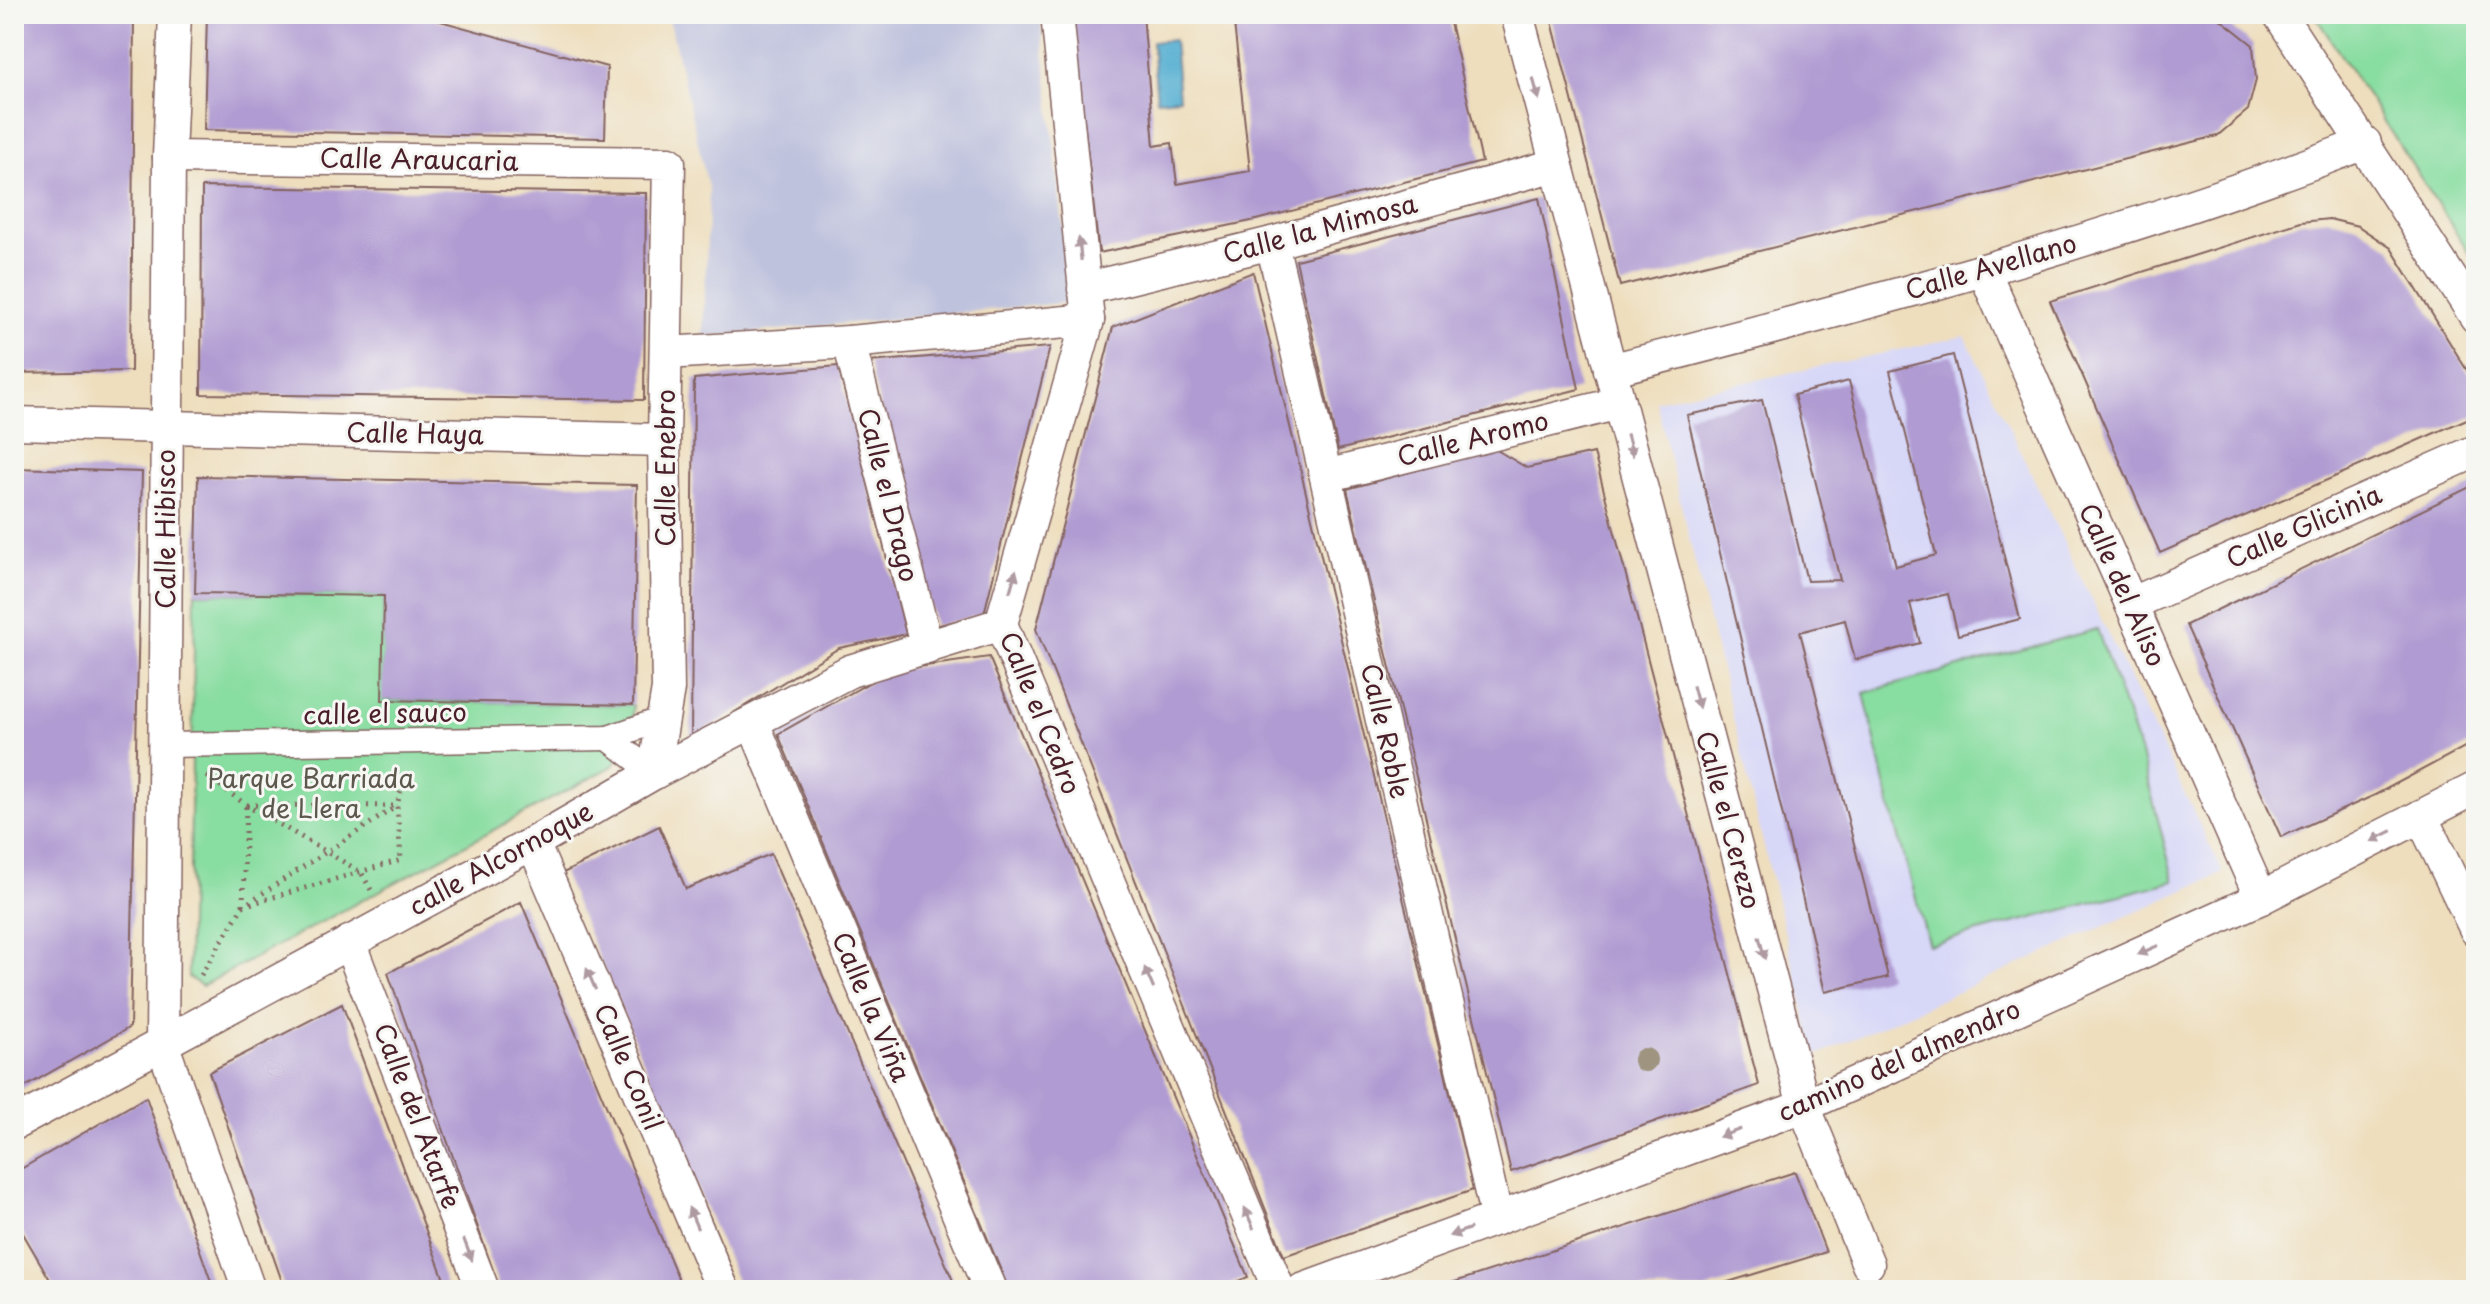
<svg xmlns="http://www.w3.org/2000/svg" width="2490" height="1304" font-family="'Playpen Sans',sans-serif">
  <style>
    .built { fill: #d7d7f8 }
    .industrial { fill: #bfc2dd }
    .green { fill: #88dda0; stroke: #697e66; stroke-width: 2 }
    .water { fill: #53aed1; stroke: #4e667e; stroke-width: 2 }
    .building { fill: #b09bd2 }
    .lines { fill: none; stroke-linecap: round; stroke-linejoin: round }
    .pedestrian-casing { stroke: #83625e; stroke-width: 27 }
    .minor-casing { stroke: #83625e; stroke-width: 35 }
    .path { stroke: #83625e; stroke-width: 5; stroke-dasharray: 2 6; stroke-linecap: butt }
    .pedestrian { stroke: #fff; stroke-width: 24 }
    .minor { stroke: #fff; stroke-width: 32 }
    .tree { fill: #9e9480 }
    .oneway { fill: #ae9aa0 }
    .labels { text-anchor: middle; stroke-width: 6; stroke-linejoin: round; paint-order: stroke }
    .street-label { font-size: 26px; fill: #4a1f2b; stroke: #f6f6f2 }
    .park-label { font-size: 26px; fill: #5d584e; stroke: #f6f6f2 }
  </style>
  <rect width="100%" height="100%" fill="#f6f6f2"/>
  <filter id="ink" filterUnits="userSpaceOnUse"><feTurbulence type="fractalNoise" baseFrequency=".0125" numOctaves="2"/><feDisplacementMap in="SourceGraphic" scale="16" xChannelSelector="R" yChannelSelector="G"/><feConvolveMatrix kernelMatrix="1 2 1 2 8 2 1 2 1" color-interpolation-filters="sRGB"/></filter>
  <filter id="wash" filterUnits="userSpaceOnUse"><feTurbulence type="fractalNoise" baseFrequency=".006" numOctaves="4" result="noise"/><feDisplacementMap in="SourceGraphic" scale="32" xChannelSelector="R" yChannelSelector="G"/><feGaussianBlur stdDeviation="1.8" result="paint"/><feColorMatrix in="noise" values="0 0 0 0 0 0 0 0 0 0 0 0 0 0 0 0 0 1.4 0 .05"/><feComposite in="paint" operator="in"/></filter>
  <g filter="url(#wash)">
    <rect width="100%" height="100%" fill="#eedebd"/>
    <!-- built -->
    <path class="built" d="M 1965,336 L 2223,873 L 1815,1056 L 1656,401 Z"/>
    <!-- industrial -->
    <path class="industrial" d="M 668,14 L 1040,14 L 1071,302 L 703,337 L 709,191 Z"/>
    <!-- green -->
    <g class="green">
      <path d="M 2314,14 L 2476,14 L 2476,263 Z"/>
      <path d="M 195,593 L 384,596 L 383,700 L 633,705 L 632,735 L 613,766 L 202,986 L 188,977 Z"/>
      <path d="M 2097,629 L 2141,754 L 2174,881 L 1929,945 L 1890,805 L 1864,693 Z"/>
    </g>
    <!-- water -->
    <path class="water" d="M 1174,40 L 1179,98 L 1157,100 L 1152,42 Z"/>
    <g id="blocks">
      <!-- building -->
      <g class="building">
        <path d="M 14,14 L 134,14 L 131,371 L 14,373 Z"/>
        <path d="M 207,14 L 415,14 L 607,67 L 605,138 L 204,130 Z"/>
        <path d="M 1072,14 L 1143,14 L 1154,146 L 1172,143 L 1177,184 L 1250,171 L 1233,14 L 1448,14 L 1482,162 L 1256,220 L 1099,253 Z"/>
        <path d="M 1550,14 L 2214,14 L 2253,45 L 2256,80 L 2248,110 L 2217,136 L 1620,286 Z"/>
        <path d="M 202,187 L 646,193 L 644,400 L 201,394 Z"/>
        <path d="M 1539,198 L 1579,389 L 1338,450 L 1296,260 Z"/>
        <path d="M 2329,219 L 2358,226 L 2391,248 L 2476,385 L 2476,415 L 2160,553 L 2050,301 L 2301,222 Z"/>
        <path d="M 1253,272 L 1473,1190 L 1284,1256 L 1036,629 L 1113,327 Z"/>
        <path d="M 1050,347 L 984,614 L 935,626 L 869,362 Z"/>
        <path d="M 1953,355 L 2020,619 L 1958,635 L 1948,594 L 1910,603 L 1920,643 L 1855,660 L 1845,620 L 1800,632 L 1888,977 L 1825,992 L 1687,415 L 1762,400 L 1807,581 L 1840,580 L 1794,395 L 1849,381 L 1896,566 L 1936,555 L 1890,371 Z"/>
        <path d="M 838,366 L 906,634 L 839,648 L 691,739 L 694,379 Z"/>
        <path d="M 1495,449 L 1527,468 L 1594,453 L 1759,1085 L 1511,1172 L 1347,489 Z"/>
        <path d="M 14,468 L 142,472 L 130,1027 L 14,1093 Z"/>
        <path d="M 198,476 L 637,485 L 633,705 L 382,700 L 384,596 L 195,593 Z"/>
        <path d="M 2476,484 L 2476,741 L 2375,795 L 2281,837 L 2186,625 Z"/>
        <path d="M 989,657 L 1248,1277 L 1217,1290 L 1009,1290 L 778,734 L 890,671 Z"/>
        <path d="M 659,826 L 686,889 L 771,854 L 957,1290 L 741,1290 L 563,873 Z"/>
        <path d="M 521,902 L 683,1290 L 500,1290 L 388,973 Z"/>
        <path d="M 342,1004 L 448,1290 L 285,1290 L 209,1072 Z"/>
        <path d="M 146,1097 L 214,1290 L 56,1290 L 14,1218 L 14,1173 Z"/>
        <path d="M 1795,1172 L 1826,1252 L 1702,1290 L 1430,1290 Z"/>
      </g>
    </g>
  </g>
  <g filter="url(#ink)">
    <use href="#blocks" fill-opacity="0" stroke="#83625e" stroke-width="2"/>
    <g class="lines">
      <!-- pedestrian casing -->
      <g class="pedestrian-casing">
        <g id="pedestrian">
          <path d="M 608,738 L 654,773"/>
          <path d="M 164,745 L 608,738 L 663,719"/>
        </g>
      </g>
      <!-- minor casing -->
      <g class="minor-casing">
        <g id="minor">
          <path d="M 175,14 L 169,157 L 162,1043 L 249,1290"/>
          <path d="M 1057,14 L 1088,320 L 1001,624 L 1279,1290"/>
          <path d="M 1517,14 L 1804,1106 L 1868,1264"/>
          <path d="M 2279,14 L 2476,317"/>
          <path d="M 169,157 L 669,163 L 664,440 L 668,689 L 654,773"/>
          <path d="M 1272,243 L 1497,1219"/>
          <path d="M 1984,271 L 2261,898"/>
          <path d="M 1084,289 L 1272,243 L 1556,165"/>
          <path d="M 849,342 L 927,648"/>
          <path d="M 666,353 L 849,342 L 1088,320"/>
          <path d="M 1610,370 C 1865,305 2120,238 2365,143"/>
          <path d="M 14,423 L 664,440"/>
          <path d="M 1326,476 L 1619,403"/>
          <path d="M 2131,604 L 2476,451"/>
          <path d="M 753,723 L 990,1290"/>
          <path d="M 2421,816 L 2476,930"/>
          <path d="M 533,843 L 723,1290"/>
          <path d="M 349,942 L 483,1290"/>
          <path d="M 14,1124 L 533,843 L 654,773 L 850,671 L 1001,624"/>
          <path d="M 1302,1290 L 1804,1106 L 2261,898 L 2476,788"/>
        </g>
      </g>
      <!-- path -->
      <g class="path">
        <path d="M 207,776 L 246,805 L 361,872 L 371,890"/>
        <path d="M 247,805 L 397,806"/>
        <path d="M 243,905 L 246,805"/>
        <path d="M 243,906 L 401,860 L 397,806 L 405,771"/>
        <path d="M 201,975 L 243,906 L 397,806"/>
      </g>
      <!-- pedestrian -->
      <use href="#pedestrian" class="pedestrian"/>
      <!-- minor -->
      <use href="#minor" class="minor"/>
    </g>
    <!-- trees -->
    <circle class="tree" cx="1645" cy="1060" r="12"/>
    <!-- one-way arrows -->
    <defs><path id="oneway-solid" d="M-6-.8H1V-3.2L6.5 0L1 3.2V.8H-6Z" transform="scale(2)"/></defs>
    <g class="oneway">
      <use href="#oneway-solid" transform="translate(1536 89) rotate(75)"/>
      <use href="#oneway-solid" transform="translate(1080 249) rotate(-96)"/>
      <use href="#oneway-solid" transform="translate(1630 445) rotate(75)"/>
      <use href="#oneway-solid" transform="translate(1013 581) rotate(-74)"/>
      <use href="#oneway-solid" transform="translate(1696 697) rotate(75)"/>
      <use href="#oneway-solid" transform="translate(2382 836) rotate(153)"/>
      <use href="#oneway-solid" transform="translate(1762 948) rotate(75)"/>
      <use href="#oneway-solid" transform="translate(2148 950) rotate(156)"/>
      <use href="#oneway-solid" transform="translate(1149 978) rotate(-113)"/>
      <use href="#oneway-solid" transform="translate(591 979) rotate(-113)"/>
      <use href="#oneway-solid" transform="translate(1730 1133) rotate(160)"/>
      <use href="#oneway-solid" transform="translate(693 1218) rotate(-113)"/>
      <use href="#oneway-solid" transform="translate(1249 1218) rotate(-113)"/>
      <use href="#oneway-solid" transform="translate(1460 1232) rotate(160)"/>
      <use href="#oneway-solid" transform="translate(468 1250) rotate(69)"/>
    </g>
  </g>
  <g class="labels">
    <!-- street labels -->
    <g class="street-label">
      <text transform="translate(419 160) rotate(1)" y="9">Calle Araucaria</text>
      <text transform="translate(1320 229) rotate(-15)" y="9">Calle la Mimosa</text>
      <text transform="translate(1991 267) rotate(-16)" y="9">Calle Avellano</text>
      <text transform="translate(415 434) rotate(1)" y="9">Calle Haya</text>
      <text transform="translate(1473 439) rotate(-14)" y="9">Calle Aromo</text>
      <text transform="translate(666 468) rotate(-90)" y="9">Calle Enebro</text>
      <text transform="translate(888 495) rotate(76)" y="9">Calle el Drago</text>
      <text transform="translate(2304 527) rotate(-24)" y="9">Calle Glicinia</text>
      <text transform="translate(166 529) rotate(-90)" y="9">Calle Hibisco</text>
      <text transform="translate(2122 585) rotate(66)" y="9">Calle del Aliso</text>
      <text transform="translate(1040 713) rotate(68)" y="9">Calle el Cedro</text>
      <text transform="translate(385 714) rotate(-1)" y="9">calle el sauco</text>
      <text transform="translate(1385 731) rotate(77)" y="9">Calle Roble</text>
      <text transform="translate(1728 820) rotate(75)" y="9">Calle el Cerezo</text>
      <text transform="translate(501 859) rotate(-29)" y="9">calle Alcornoque</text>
      <text transform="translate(871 1007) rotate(67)" y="9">Calle la Viña</text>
      <text transform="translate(1899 1061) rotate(-24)" y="9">camino del almendro</text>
      <text transform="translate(628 1067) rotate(67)" y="9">Calle Conil</text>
      <text transform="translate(417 1116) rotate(69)" y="9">Calle del Atarfe</text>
    </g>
    <!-- park labels -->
    <g class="park-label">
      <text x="311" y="788">Parque Barriada<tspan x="311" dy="30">de Llera</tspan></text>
    </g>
  </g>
  <!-- margin -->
  <rect width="2490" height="1304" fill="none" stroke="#f6f6f2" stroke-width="48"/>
</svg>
